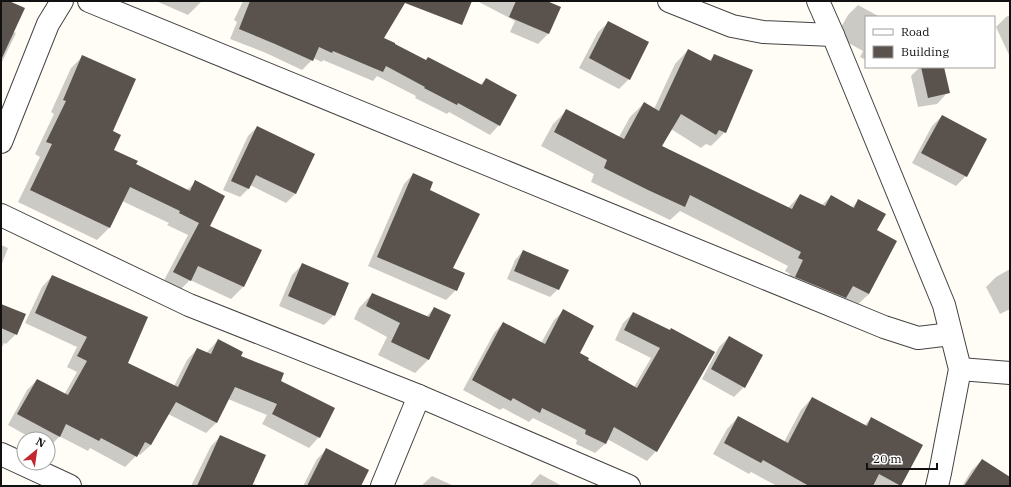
<svg xmlns="http://www.w3.org/2000/svg" width="1011" height="487" font-family="'IBM Plex Serif',serif">
  <style>
    .shadow { fill: #0003 }
    .building { fill: #5a524d }
    .lines { fill: none; stroke-linecap: round; stroke-linejoin: round }
    .minor-casing { stroke: #444; stroke-width: 24 }
    .minor { stroke: #fff; stroke-width: 22 }
  </style>
  <rect width="100%" height="100%" fill="#fffdf5"/>
  <!-- shadow -->
  <g class="shadow">
    <path d="M 1,1 L 7,1 L 13,32 L 16,33 L 1,64 Z"/>
    <path d="M 156,1 L 202,1 L 188,15 Z"/>
    <path d="M 243,1 L 403,1 L 382,38 L 426,61 L 480,85 L 486,79 L 499,125 L 490,135 L 449,112 L 447,114 L 415,98 L 416,96 L 377,76 L 373,81 L 323,60 L 322,62 L 313,58 L 312,60 L 302,70 L 266,53 L 230,39 L 237,22 L 234,20 Z"/>
    <path d="M 477,1 L 544,1 L 560,8 L 548,34 L 538,44 L 510,32 L 515,21 Z"/>
    <path d="M 858,5 L 880,17 L 866,17 L 866,60 L 860,57 L 863,51 L 836,36 L 848,15 Z"/>
    <path d="M 1010,15 L 1010,57 L 996,27 L 1006,17 Z"/>
    <path d="M 609,22 L 629,79 L 619,89 L 579,68 L 598,32 Z"/>
    <path d="M 688,50 L 709,61 L 715,55 L 725,132 L 711,146 L 706,144 L 701,148 L 671,129 L 661,146 L 788,208 L 800,195 L 821,206 L 831,196 L 852,207 L 858,201 L 876,230 L 869,294 L 855,307 L 782,291 L 790,274 L 785,271 L 788,266 L 680,211 L 670,220 L 591,182 L 594,174 L 541,146 L 553,124 L 567,110 L 619,137 L 630,117 L 644,103 L 654,109 L 675,64 Z"/>
    <path d="M 83,56 L 112,131 L 113,150 L 135,165 L 187,190 L 196,182 L 209,226 L 260,251 L 243,287 L 231,299 L 190,280 L 178,292 L 162,284 L 188,235 L 167,225 L 169,223 L 122,201 L 109,228 L 97,240 L 18,202 L 40,157 L 35,154 L 54,114 L 51,112 L 71,68 Z"/>
    <path d="M 920,67 L 943,67 L 947,93 L 937,104 L 918,107 L 911,76 Z"/>
    <path d="M 942,116 L 966,176 L 956,186 L 912,163 L 932,126 Z"/>
    <path d="M 257,127 L 314,155 L 295,194 L 286,203 L 250,185 L 249,188 L 240,197 L 223,190 L 248,136 Z"/>
    <path d="M 413,174 L 429,190 L 452,269 L 456,290 L 446,300 L 368,266 L 404,184 Z"/>
    <path d="M 1,245 L 8,248 L 1,266 Z"/>
    <path d="M 523,251 L 558,289 L 550,297 L 507,279 L 515,260 Z"/>
    <path d="M 302,265 L 334,315 L 324,325 L 279,306 L 292,275 Z"/>
    <path d="M 1010,269 L 1010,309 L 1000,314 L 986,287 L 996,277 Z"/>
    <path d="M 52,276 L 127,363 L 174,386 L 187,360 L 197,349 L 206,354 L 208,351 L 218,340 L 239,357 L 280,381 L 319,437 L 309,448 L 262,424 L 267,415 L 228,399 L 217,422 L 206,433 L 168,414 L 151,445 L 140,455 L 137,454 L 136,456 L 125,467 L 90,448 L 88,451 L 59,436 L 59,437 L 49,447 L 48,439 L 33,439 L 8,425 L 27,390 L 37,380 L 64,395 L 77,372 L 67,367 L 77,347 L 25,323 L 42,287 Z"/>
    <path d="M 372,294 L 426,317 L 434,308 L 428,360 L 415,373 L 378,355 L 387,337 L 354,319 L 359,308 Z"/>
    <path d="M 1,305 L 16,334 L 6,344 L 4,343 L 1,349 Z"/>
    <path d="M 563,311 L 579,353 L 586,361 L 634,387 L 651,358 L 615,340 L 623,323 L 633,313 L 670,331 L 656,451 L 647,461 L 607,439 L 605,444 L 595,453 L 576,444 L 577,440 L 533,418 L 529,422 L 503,408 L 500,410 L 463,390 L 494,333 L 503,323 L 541,343 L 554,320 Z"/>
    <path d="M 729,337 L 744,387 L 734,397 L 702,379 L 719,347 Z"/>
    <path d="M 812,398 L 864,426 L 871,418 L 901,485 L 900,486 L 777,486 L 751,472 L 749,474 L 713,454 L 727,429 L 738,417 L 784,442 L 801,410 Z"/>
    <path d="M 221,436 L 252,483 L 259,486 L 191,486 L 211,446 Z"/>
    <path d="M 327,449 L 360,486 L 303,486 L 317,459 Z"/>
    <path d="M 982,460 L 1010,479 L 1010,486 L 962,486 L 972,470 Z"/>
    <path d="M 540,474 L 562,486 L 529,486 Z"/>
    <path d="M 432,476 L 454,486 L 421,486 Z"/>
  </g>
  <!-- building -->
  <g class="building">
    <path d="M 1,1 L 9,1 L 25,8 L 1,60 Z"/>
    <path d="M 250,1 L 472,1 L 462,25 L 405,3 L 384,38 L 395,43 L 395,44 L 426,60 L 428,57 L 482,85 L 486,78 L 517,95 L 500,126 L 458,103 L 457,105 L 424,88 L 425,87 L 386,66 L 383,72 L 333,51 L 332,53 L 319,47 L 313,61 L 275,44 L 239,29 Z"/>
    <path d="M 516,1 L 547,1 L 561,7 L 549,34 L 509,17 Z"/>
    <path d="M 608,21 L 649,42 L 630,80 L 589,58 Z"/>
    <path d="M 688,49 L 711,61 L 714,54 L 753,70 L 726,133 L 719,130 L 716,135 L 681,114 L 662,146 L 792,209 L 800,194 L 825,206 L 831,195 L 854,208 L 858,199 L 886,214 L 877,230 L 897,241 L 869,294 L 853,286 L 846,298 L 795,277 L 803,260 L 798,258 L 801,252 L 690,195 L 685,207 L 648,190 L 604,168 L 607,160 L 554,132 L 566,109 L 624,139 L 644,102 L 659,111 Z"/>
    <path d="M 82,55 L 136,79 L 113,131 L 121,135 L 114,150 L 138,161 L 136,164 L 190,191 L 195,180 L 225,196 L 210,226 L 262,250 L 244,287 L 198,266 L 191,281 L 173,272 L 199,223 L 179,213 L 180,211 L 130,187 L 110,228 L 30,190 L 52,144 L 46,142 L 66,101 L 63,100 Z"/>
    <path d="M 921,67 L 944,67 L 950,93 L 928,98 Z"/>
    <path d="M 942,115 L 987,139 L 967,177 L 921,153 Z"/>
    <path d="M 257,126 L 315,154 L 296,194 L 256,175 L 249,189 L 231,181 Z"/>
    <path d="M 413,173 L 433,182 L 430,190 L 480,214 L 453,268 L 465,273 L 457,291 L 377,257 Z"/>
    <path d="M 523,250 L 569,270 L 559,290 L 514,271 Z"/>
    <path d="M 302,263 L 349,283 L 335,316 L 288,296 Z"/>
    <path d="M 52,275 L 148,317 L 128,363 L 178,387 L 197,348 L 211,354 L 218,339 L 243,352 L 241,356 L 284,373 L 281,381 L 335,408 L 320,438 L 272,414 L 277,404 L 235,387 L 217,423 L 176,402 L 151,445 L 145,442 L 137,457 L 101,438 L 99,441 L 66,424 L 60,437 L 17,414 L 37,379 L 68,395 L 87,361 L 77,356 L 87,337 L 35,313 Z"/>
    <path d="M 372,293 L 429,317 L 434,307 L 451,315 L 429,360 L 391,342 L 400,323 L 366,306 Z"/>
    <path d="M 1,304 L 26,314 L 17,335 L 1,328 Z"/>
    <path d="M 563,309 L 594,326 L 580,353 L 589,358 L 588,360 L 637,388 L 660,348 L 624,330 L 633,312 L 670,330 L 671,328 L 715,352 L 657,452 L 614,427 L 606,444 L 585,434 L 586,430 L 542,408 L 540,413 L 513,398 L 511,401 L 472,380 L 503,322 L 545,344 Z"/>
    <path d="M 729,336 L 763,355 L 745,388 L 711,369 Z"/>
    <path d="M 812,397 L 867,426 L 871,417 L 923,445 L 901,486 L 879,474 L 873,486 L 809,486 L 763,460 L 761,463 L 724,443 L 738,416 L 788,443 Z"/>
    <path d="M 220,435 L 266,455 L 252,486 L 197,486 Z"/>
    <path d="M 326,448 L 369,470 L 361,486 L 307,486 Z"/>
    <path d="M 982,459 L 1010,477 L 1010,486 L 964,486 Z"/>
  </g>
  <g class="lines">
    <!-- minor casing -->
    <g class="minor-casing">
      <g id="minor">
        <path d="M 89,1 L 884,327 L 918,338 L 951,334"/>
        <path d="M 669,1 L 732,26 L 763,32 L 833,35"/>
        <path d="M 818,1 L 833,35 L 944,305 L 960,369 L 940,473 L 937,486"/>
        <path d="M 1,142 L 48,24 L 62,1"/>
        <path d="M 1,215 L 189,305 L 419,396 L 629,486"/>
        <path d="M 960,369 L 1010,373"/>
        <path d="M 1,454 L 70,486"/>
        <path d="M 382,486 L 419,396"/>
      </g>
    </g>
    <!-- minor -->
    <use href="#minor" class="minor"/>
  </g>
  <!-- border -->
  <rect width="1011" height="487" fill="none" stroke="#111111" stroke-width="4"/>
  <!-- legend -->
  <rect x="865" y="16" width="130" height="52" fill="#ffffff" stroke="#a0a0a0"/>
  <rect x="873" y="29" width="20" height="6" fill="#ffffff" stroke="#a0a0a0"/>
  <text x="901" y="36" font-size="12" fill="#111111">Road</text>
  <rect x="873" y="46" width="20" height="12" fill="#5a524d" stroke="#a0a0a0"/>
  <text x="901" y="56" font-size="12" fill="#111111">Building</text>
  <!-- north arrow -->
  <g transform="translate(36 451) rotate(29)"><circle r="19" fill="#ffffff" stroke="#a0a0a0"/>
  <path d="M0-3L7 15L0 10L-7 15Z" fill="#c4262e"/>
  <text y="-6" font-size="11" font-weight="bold" text-anchor="middle" fill="#111111">N</text>
  </g>
  <!-- scale -->
  <path d="M867 463v6h70v-6" fill="none" stroke="#111111" stroke-width="2"/>
  <text x="873" y="463" font-size="12" fill="#111111" stroke="#ffffff" stroke-width="3" paint-order="stroke">20 m</text>
</svg>
